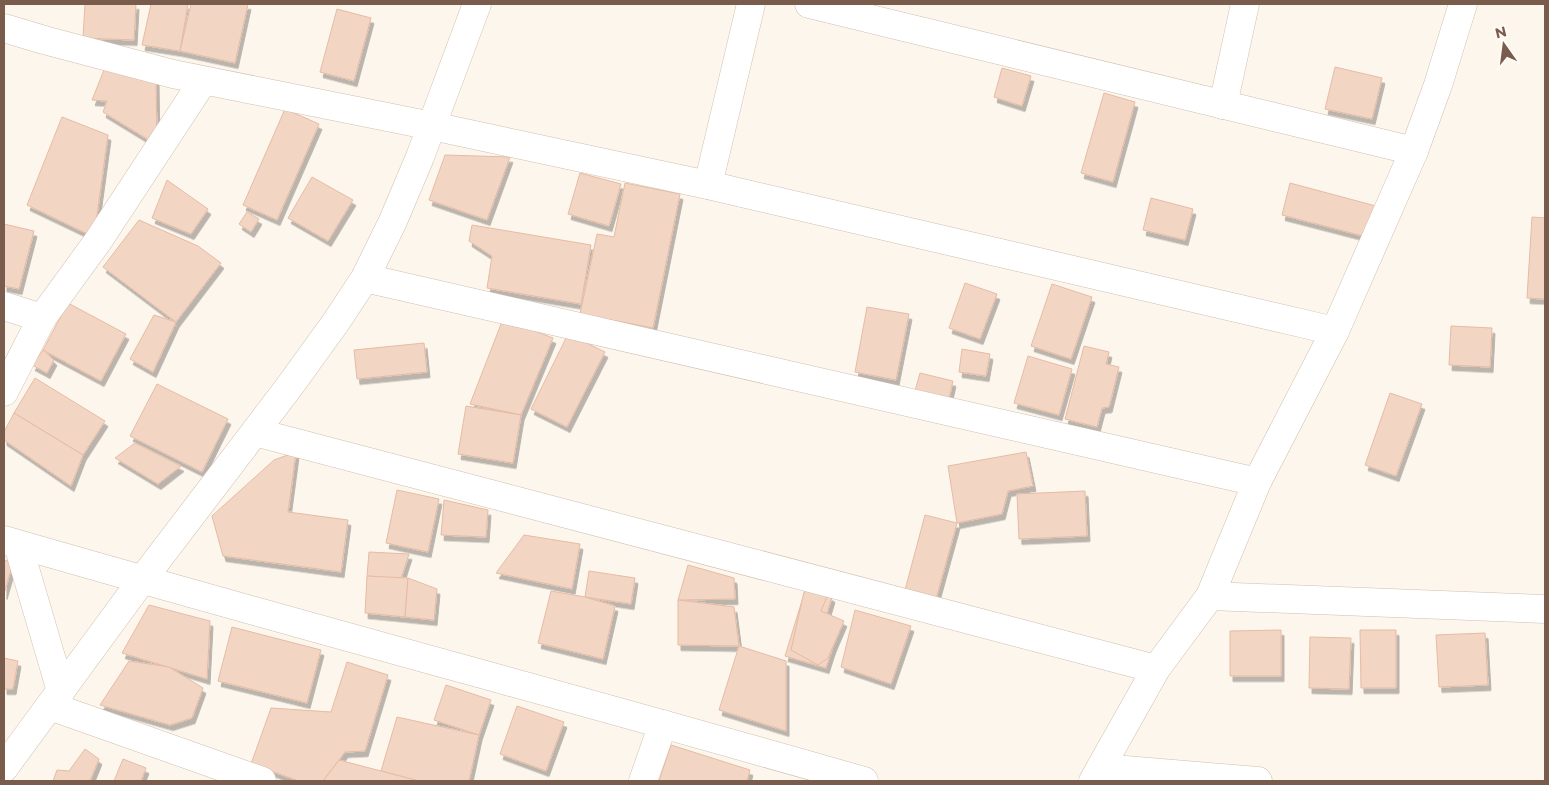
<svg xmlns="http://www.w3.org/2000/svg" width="1549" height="785" font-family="Montserrat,sans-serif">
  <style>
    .building { fill: #f3d5c3; stroke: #e6bba3; filter: url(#shadow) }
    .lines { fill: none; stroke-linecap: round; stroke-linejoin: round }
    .street-casing { stroke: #d1beb0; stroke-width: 29 }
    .street { stroke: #fff; stroke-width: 28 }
  </style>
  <defs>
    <filter id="shadow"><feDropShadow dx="3" dy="5.5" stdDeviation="0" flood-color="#0004"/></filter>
  </defs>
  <rect width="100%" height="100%" fill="#fdf6ec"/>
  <!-- building -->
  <g class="building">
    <path d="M 85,4 L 136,4 L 134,40 L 83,38 Z"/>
    <path d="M 151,4 L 188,4 L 180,51 L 142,45 Z"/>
    <path d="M 191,4 L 248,4 L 235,63 L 180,51 Z"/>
    <path d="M 337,9 L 371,18 L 354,81 L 320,72 Z"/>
    <path d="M 108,60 L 156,78 L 157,145 L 103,112 L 107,101 L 92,100 Z"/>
    <path d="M 1335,67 L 1382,78 L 1372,119 L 1325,109 Z"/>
    <path d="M 1002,68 L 1031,76 L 1022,106 L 994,97 Z"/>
    <path d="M 1104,93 L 1135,102 L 1113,182 L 1081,173 Z"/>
    <path d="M 285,109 L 319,124 L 277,220 L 243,205 Z"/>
    <path d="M 62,117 L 108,135 L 94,237 L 27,205 Z"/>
    <path d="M 445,155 L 510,157 L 487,220 L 429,200 Z"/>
    <path d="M 580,173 L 621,184 L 609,226 L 568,214 Z"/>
    <path d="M 312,177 L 353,200 L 328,241 L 288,218 Z"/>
    <path d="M 167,180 L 208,209 L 191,234 L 152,218 Z"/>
    <path d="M 625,183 L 680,194 L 653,328 L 580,314 L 597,234 L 614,237 Z"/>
    <path d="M 1290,183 L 1376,206 L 1367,237 L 1282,215 Z"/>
    <path d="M 1151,198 L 1193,209 L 1185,240 L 1143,230 Z"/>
    <path d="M 247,212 L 259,219 L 251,232 L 239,224 Z"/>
    <path d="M 1532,217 L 1545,218 L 1545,299 L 1527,298 Z"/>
    <path d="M 139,220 L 198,246 L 221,263 L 176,322 L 103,267 Z"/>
    <path d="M 4,224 L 34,231 L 19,289 L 4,286 Z"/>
    <path d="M 472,225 L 591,245 L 581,304 L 487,288 L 492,256 L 469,241 Z"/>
    <path d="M 965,283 L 997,294 L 980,339 L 949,328 Z"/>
    <path d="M 1052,284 L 1092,297 L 1071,359 L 1031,346 Z"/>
    <path d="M 68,303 L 126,334 L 101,381 L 43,350 Z"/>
    <path d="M 867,307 L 909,314 L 896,380 L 855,372 Z"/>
    <path d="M 154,315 L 176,322 L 153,372 L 130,359 Z"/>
    <path d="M 503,319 L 553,338 L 521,415 L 470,404 Z"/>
    <path d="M 1451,326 L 1492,328 L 1490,367 L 1449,365 Z"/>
    <path d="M 568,334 L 605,352 L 567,427 L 531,409 Z"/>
    <path d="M 424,343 L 427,372 L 357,379 L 354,350 Z"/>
    <path d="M 1084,346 L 1109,352 L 1106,364 L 1119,367 L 1109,407 L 1102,408 L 1097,427 L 1065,419 Z"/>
    <path d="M 962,349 L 990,354 L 986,376 L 959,372 Z"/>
    <path d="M 43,350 L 54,360 L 47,373 L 32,365 Z"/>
    <path d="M 1028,356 L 1072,369 L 1059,415 L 1014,403 Z"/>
    <path d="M 920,373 L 953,381 L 947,407 L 913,398 Z"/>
    <path d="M 35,378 L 105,421 L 83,455 L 14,413 Z"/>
    <path d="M 157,384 L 228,419 L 202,472 L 130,436 Z"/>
    <path d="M 1390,393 L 1422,404 L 1396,476 L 1365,465 Z"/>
    <path d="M 466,406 L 521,415 L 513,463 L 458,454 Z"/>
    <path d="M 14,413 L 83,455 L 71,486 L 4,440 L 4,432 Z"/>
    <path d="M 135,443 L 181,466 L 158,484 L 115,458 Z"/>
    <path d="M 296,452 L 288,512 L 348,520 L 341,572 L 223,556 L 212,516 L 274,460 Z"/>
    <path d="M 1026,452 L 1033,486 L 1008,491 L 1002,514 L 957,523 L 948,466 Z"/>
    <path d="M 397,490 L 439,499 L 428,552 L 386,543 Z"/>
    <path d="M 1085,491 L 1087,536 L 1019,539 L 1017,494 Z"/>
    <path d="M 444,500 L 488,510 L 486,537 L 441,535 Z"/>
    <path d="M 925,515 L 957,523 L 936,599 L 905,590 Z"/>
    <path d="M 524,535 L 580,544 L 572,589 L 496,573 Z"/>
    <path d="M 369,552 L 409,554 L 401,579 L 367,576 Z"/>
    <path d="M 4,560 L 13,563 L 4,594 Z"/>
    <path d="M 688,565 L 734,578 L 735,599 L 678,600 Z"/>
    <path d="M 589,571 L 635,578 L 631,604 L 585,597 Z"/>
    <path d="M 367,576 L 408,578 L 405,617 L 365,613 Z"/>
    <path d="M 408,578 L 437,589 L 434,620 L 405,617 Z"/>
    <path d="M 808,581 L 832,597 L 825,620 L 840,624 L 826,668 L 785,656 Z"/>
    <path d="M 831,587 L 821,611 L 844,621 L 828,658 L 818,665 L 791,650 L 804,592 Z"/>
    <path d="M 551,591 L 585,597 L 615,606 L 603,659 L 538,643 Z"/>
    <path d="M 678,600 L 734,607 L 739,646 L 678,645 Z"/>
    <path d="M 149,605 L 210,621 L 207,679 L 122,653 Z"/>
    <path d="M 855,610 L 911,626 L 891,684 L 841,667 Z"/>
    <path d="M 232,627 L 321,650 L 307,703 L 218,681 Z"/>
    <path d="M 1281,630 L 1281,676 L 1230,676 L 1230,631 Z"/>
    <path d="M 1360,630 L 1396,630 L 1396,688 L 1361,688 Z"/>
    <path d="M 1485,633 L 1488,685 L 1439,687 L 1436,635 Z"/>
    <path d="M 1310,637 L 1351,638 L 1349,689 L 1309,688 Z"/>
    <path d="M 739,646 L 786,661 L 786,731 L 719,710 Z"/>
    <path d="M 4,658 L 18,661 L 13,689 L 4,689 Z"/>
    <path d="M 129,661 L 169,667 L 203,688 L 192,718 L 170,725 L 100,705 Z"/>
    <path d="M 347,662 L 388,675 L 365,751 L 345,752 L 323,781 L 299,781 L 251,764 L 271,708 L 331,712 Z"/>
    <path d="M 446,685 L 491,700 L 479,735 L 434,720 Z"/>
    <path d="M 517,706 L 564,722 L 546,771 L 500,754 Z"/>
    <path d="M 397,717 L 479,735 L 469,781 L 419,781 L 381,771 Z"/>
    <path d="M 671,745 L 750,770 L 747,781 L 659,781 Z"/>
    <path d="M 85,749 L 99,759 L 90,781 L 53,781 L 57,770 L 69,771 Z"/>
    <path d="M 123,759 L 146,768 L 141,781 L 114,781 Z"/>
    <path d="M 339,760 L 381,771 L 419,781 L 323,781 Z"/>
  </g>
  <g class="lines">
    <!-- street casing -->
    <g class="street-casing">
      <g id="street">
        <path d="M 809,4 L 1414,151"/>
        <path d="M 4,28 L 44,40 L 173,74 L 432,126 L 708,185 L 1335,331"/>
        <path d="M 1223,105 L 1245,4"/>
        <path d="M 708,185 L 751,4"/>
        <path d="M 365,278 L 1257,482"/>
        <path d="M 4,306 L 42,318"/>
        <path d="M 4,392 L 42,318 L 98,241 L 203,81"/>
        <path d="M 255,432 L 1156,669"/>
        <path d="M 4,540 C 290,623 578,699 864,781"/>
        <path d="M 18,545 L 61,691"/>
        <path d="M 1210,596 L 1545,609"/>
        <path d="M 50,706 L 262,781"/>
        <path d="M 4,768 L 142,580 L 289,387 L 336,322 L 365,278 L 393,221 L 420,157 L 477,4"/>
        <path d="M 1101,768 L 1258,781"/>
        <path d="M 643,781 L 663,724"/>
        <path d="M 1093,781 L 1156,669 L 1210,596 L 1257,482 L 1335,331 L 1414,151 L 1438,85 L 1463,4"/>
      </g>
    </g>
    <!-- street -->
    <use href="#street" class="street"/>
  </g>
  <!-- border -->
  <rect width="1549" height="785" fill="none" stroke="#7a5c4d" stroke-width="10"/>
  <!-- north arrow -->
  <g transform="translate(1504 45) rotate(346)" stroke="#fffaf3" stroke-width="4" paint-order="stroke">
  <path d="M0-4L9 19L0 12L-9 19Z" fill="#7a5c4d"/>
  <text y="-8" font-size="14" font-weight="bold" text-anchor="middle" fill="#7a5c4d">N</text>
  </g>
</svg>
